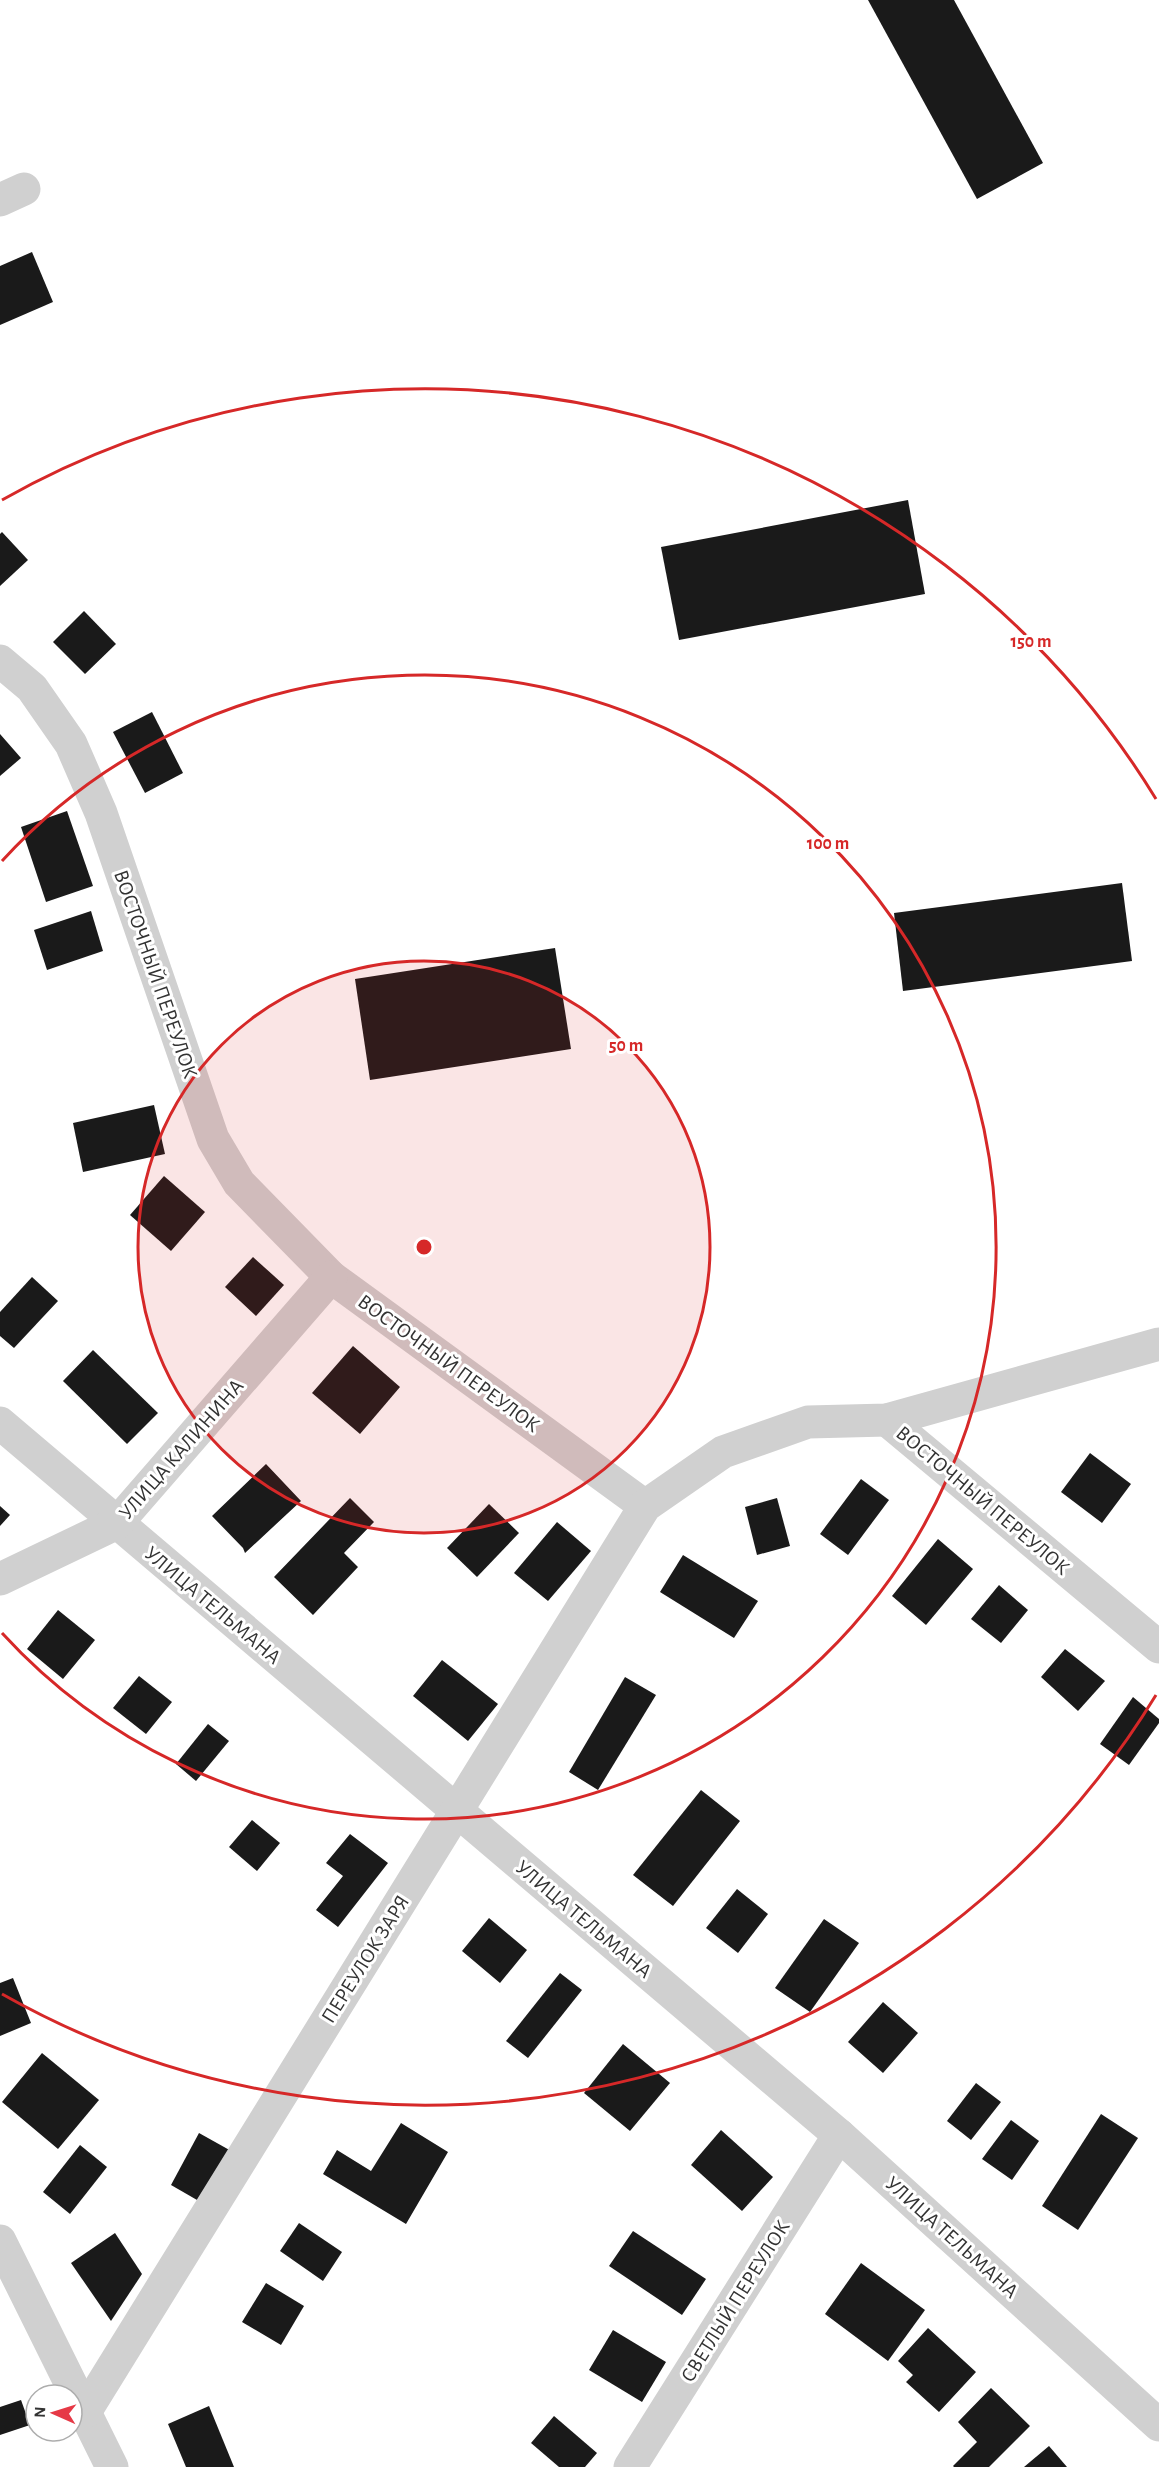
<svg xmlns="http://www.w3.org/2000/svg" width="1159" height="2467" font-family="'Alegreya Sans',sans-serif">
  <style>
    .building { fill: #1a1a1a }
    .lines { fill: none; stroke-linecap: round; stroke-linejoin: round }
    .minor { stroke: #d0d0d0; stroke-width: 33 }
    .ring { fill: none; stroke: #d62828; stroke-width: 3 }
    .labels { text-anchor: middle; stroke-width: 6; stroke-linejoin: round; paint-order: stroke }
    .street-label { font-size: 21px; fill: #333; stroke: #fff }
    .centre { fill: #d62828; stroke: #fff; stroke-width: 3 }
    .ring-label { font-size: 18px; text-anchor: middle; font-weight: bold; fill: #d62828; stroke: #fff; stroke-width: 6; stroke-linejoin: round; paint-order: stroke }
  </style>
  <rect width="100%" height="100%" fill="#fff"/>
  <!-- building -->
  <g class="building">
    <path d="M 868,0 L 954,0 L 1043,163 L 977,199 Z"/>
    <path d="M 32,252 L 53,302 L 0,325 L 0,266 Z"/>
    <path d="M 908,500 L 925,594 L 679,640 L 661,547 Z"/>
    <path d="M 2,532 L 28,560 L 0,586 L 0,534 Z"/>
    <path d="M 84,611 L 116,644 L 85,674 L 53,642 Z"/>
    <path d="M 152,712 L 183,773 L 145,793 L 113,732 Z"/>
    <path d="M 0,734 L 21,758 L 0,776 Z"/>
    <path d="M 67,811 L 93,886 L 46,902 L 21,827 Z"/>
    <path d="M 1122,883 L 1132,961 L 903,991 L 894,913 Z"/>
    <path d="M 91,911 L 103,951 L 47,970 L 34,930 Z"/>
    <path d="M 555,948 L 571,1049 L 370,1080 L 355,979 Z"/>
    <path d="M 154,1105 L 165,1154 L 83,1172 L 73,1123 Z"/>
    <path d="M 164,1176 L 205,1212 L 171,1251 L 130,1215 Z"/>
    <path d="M 253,1257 L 284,1285 L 256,1316 L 225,1287 Z"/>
    <path d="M 32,1277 L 58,1301 L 14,1348 L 0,1336 L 0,1312 Z"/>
    <path d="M 353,1346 L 400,1387 L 360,1434 L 312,1393 Z"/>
    <path d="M 93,1350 L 158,1413 L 127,1444 L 63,1381 Z"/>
    <path d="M 1090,1453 L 1131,1484 L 1102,1523 L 1061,1492 Z"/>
    <path d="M 266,1464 L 301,1501 L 245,1553 L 243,1548 L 212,1516 Z"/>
    <path d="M 861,1479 L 889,1500 L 848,1555 L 820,1534 Z"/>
    <path d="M 350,1498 L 374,1522 L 344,1553 L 358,1567 L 313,1615 L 274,1577 Z"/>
    <path d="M 777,1498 L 790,1546 L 757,1555 L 745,1507 Z"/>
    <path d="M 489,1504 L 519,1533 L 477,1577 L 447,1548 Z"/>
    <path d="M 0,1506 L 10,1515 L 0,1526 Z"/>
    <path d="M 557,1522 L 591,1551 L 548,1601 L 514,1573 Z"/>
    <path d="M 938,1539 L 973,1569 L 926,1625 L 892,1596 Z"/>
    <path d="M 683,1555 L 758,1601 L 734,1638 L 660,1592 Z"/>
    <path d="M 999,1585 L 1028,1610 L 1001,1643 L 971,1619 Z"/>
    <path d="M 58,1610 L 95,1640 L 63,1679 L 27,1649 Z"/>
    <path d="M 1065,1649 L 1105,1681 L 1078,1711 L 1041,1677 Z"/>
    <path d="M 442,1660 L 498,1704 L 468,1741 L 413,1696 Z"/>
    <path d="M 139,1676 L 172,1702 L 146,1734 L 113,1708 Z"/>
    <path d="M 625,1677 L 656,1695 L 598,1790 L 569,1772 Z"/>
    <path d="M 1133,1697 L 1159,1719 L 1159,1723 L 1129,1765 L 1100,1744 Z"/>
    <path d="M 208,1724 L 229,1741 L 196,1781 L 176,1764 Z"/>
    <path d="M 701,1790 L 740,1821 L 673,1906 L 633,1875 Z"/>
    <path d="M 252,1820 L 280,1843 L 257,1871 L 229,1847 Z"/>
    <path d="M 350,1834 L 388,1863 L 338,1927 L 316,1910 L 343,1876 L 326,1863 Z"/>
    <path d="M 737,1889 L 768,1914 L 738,1953 L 706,1928 Z"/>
    <path d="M 489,1918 L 527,1950 L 500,1983 L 462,1951 Z"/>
    <path d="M 824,1919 L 859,1943 L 810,2012 L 775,1988 Z"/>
    <path d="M 560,1973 L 582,1990 L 528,2058 L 506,2041 Z"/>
    <path d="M 13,1978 L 31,2023 L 0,2036 L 0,1983 Z"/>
    <path d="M 883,2002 L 918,2033 L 883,2073 L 848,2042 Z"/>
    <path d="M 623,2044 L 670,2083 L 630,2131 L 584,2093 Z"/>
    <path d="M 42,2053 L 99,2100 L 58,2149 L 2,2102 Z"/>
    <path d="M 976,2083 L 1001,2102 L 971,2140 L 947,2121 Z"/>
    <path d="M 1101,2114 L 1138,2138 L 1078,2230 L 1042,2206 Z"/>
    <path d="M 1011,2120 L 1039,2141 L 1012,2180 L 982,2159 Z"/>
    <path d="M 401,2123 L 448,2152 L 406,2224 L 323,2174 L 337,2150 L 371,2171 Z"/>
    <path d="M 721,2130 L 773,2177 L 742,2211 L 691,2165 Z"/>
    <path d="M 199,2133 L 233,2152 L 204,2204 L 171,2185 Z"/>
    <path d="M 80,2145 L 107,2167 L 70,2214 L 43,2192 Z"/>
    <path d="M 299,2223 L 342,2252 L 323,2281 L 280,2251 Z"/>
    <path d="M 633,2231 L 706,2279 L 682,2315 L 609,2266 Z"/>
    <path d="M 115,2233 L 142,2274 L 111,2321 L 71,2263 Z"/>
    <path d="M 861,2263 L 925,2310 L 888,2361 L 825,2314 Z"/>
    <path d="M 266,2283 L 304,2306 L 281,2345 L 242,2322 Z"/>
    <path d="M 928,2328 L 976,2372 L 939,2412 L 906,2382 L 913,2375 L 898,2361 Z"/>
    <path d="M 613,2330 L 666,2362 L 642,2402 L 589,2370 Z"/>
    <path d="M 991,2388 L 1030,2426 L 989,2467 L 954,2467 L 953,2466 L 977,2442 L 958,2422 Z"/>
    <path d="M 21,2400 L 30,2425 L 0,2435 L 0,2407 Z"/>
    <path d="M 209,2406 L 234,2467 L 186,2467 L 168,2424 Z"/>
    <path d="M 554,2416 L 597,2453 L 585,2467 L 559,2467 L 531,2443 Z"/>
    <path d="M 1049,2446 L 1067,2467 L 1024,2467 Z"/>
  </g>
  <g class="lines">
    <!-- minor -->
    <g class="minor">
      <path d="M 0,200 L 24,189"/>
      <path d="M 0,661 L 32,688 L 71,744 L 101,813 L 213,1139 L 239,1183 L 331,1277 L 645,1506"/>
      <path d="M 887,1420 L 1159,1647"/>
      <path d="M 0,1423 L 839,2135 L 1159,2425"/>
      <path d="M 0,1579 L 117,1523 L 331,1277"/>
      <path d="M 0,2241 L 112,2467"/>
      <path d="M 85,2412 L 645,1506 L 723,1452 L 808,1422 L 887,1420 L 1159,1344"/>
      <path d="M 630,2467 L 839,2135"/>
    </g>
  </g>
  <!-- distance rings -->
  <circle cx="424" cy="1247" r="286" fill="#d62828" fill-opacity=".12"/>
  <g class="ring">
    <circle cx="424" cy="1247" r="286"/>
    <path d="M2 861A572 572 0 1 1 2 1633"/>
    <path d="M1156 1695A858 858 0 0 1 2 1994M2 500A858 858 0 0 1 1156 799"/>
  </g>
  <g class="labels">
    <!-- street labels -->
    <g class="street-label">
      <text transform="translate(156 974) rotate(71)" y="7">ВОСТОЧНЫЙ ПЕРЕУЛОК</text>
      <text transform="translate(449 1363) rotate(36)" y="7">ВОСТОЧНЫЙ ПЕРЕУЛОК</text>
      <text transform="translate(181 1449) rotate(-49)" y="7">УЛИЦА КАЛИНИНА</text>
      <text transform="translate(983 1500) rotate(40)" y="7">ВОСТОЧНЫЙ ПЕРЕУЛОК</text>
      <text transform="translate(213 1605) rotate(40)" y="7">УЛИЦА ТЕЛЬМАНА</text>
      <text transform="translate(584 1919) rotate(40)" y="7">УЛИЦА ТЕЛЬМАНА</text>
      <text transform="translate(365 1959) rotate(-58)" y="7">ПЕРЕУЛОК ЗАРЯ</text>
      <text transform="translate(952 2237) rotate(42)" y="7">УЛИЦА ТЕЛЬМАНА</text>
      <text transform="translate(735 2301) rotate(-58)" y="7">СВЕТЛЫЙ ПЕРЕУЛОК</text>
    </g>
  </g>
  <circle cx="424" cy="1247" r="9" class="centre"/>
  <g class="ring-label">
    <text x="1031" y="647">150 m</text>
    <text x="828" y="849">100 m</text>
    <text x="626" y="1051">50 m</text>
  </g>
  <!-- north arrow -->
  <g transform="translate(54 2413) rotate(273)"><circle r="28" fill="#ffffff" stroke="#adadad" stroke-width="1.5"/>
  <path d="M0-4.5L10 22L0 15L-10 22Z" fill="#e63946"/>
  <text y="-9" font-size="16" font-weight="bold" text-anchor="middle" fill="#333333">N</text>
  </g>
</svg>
